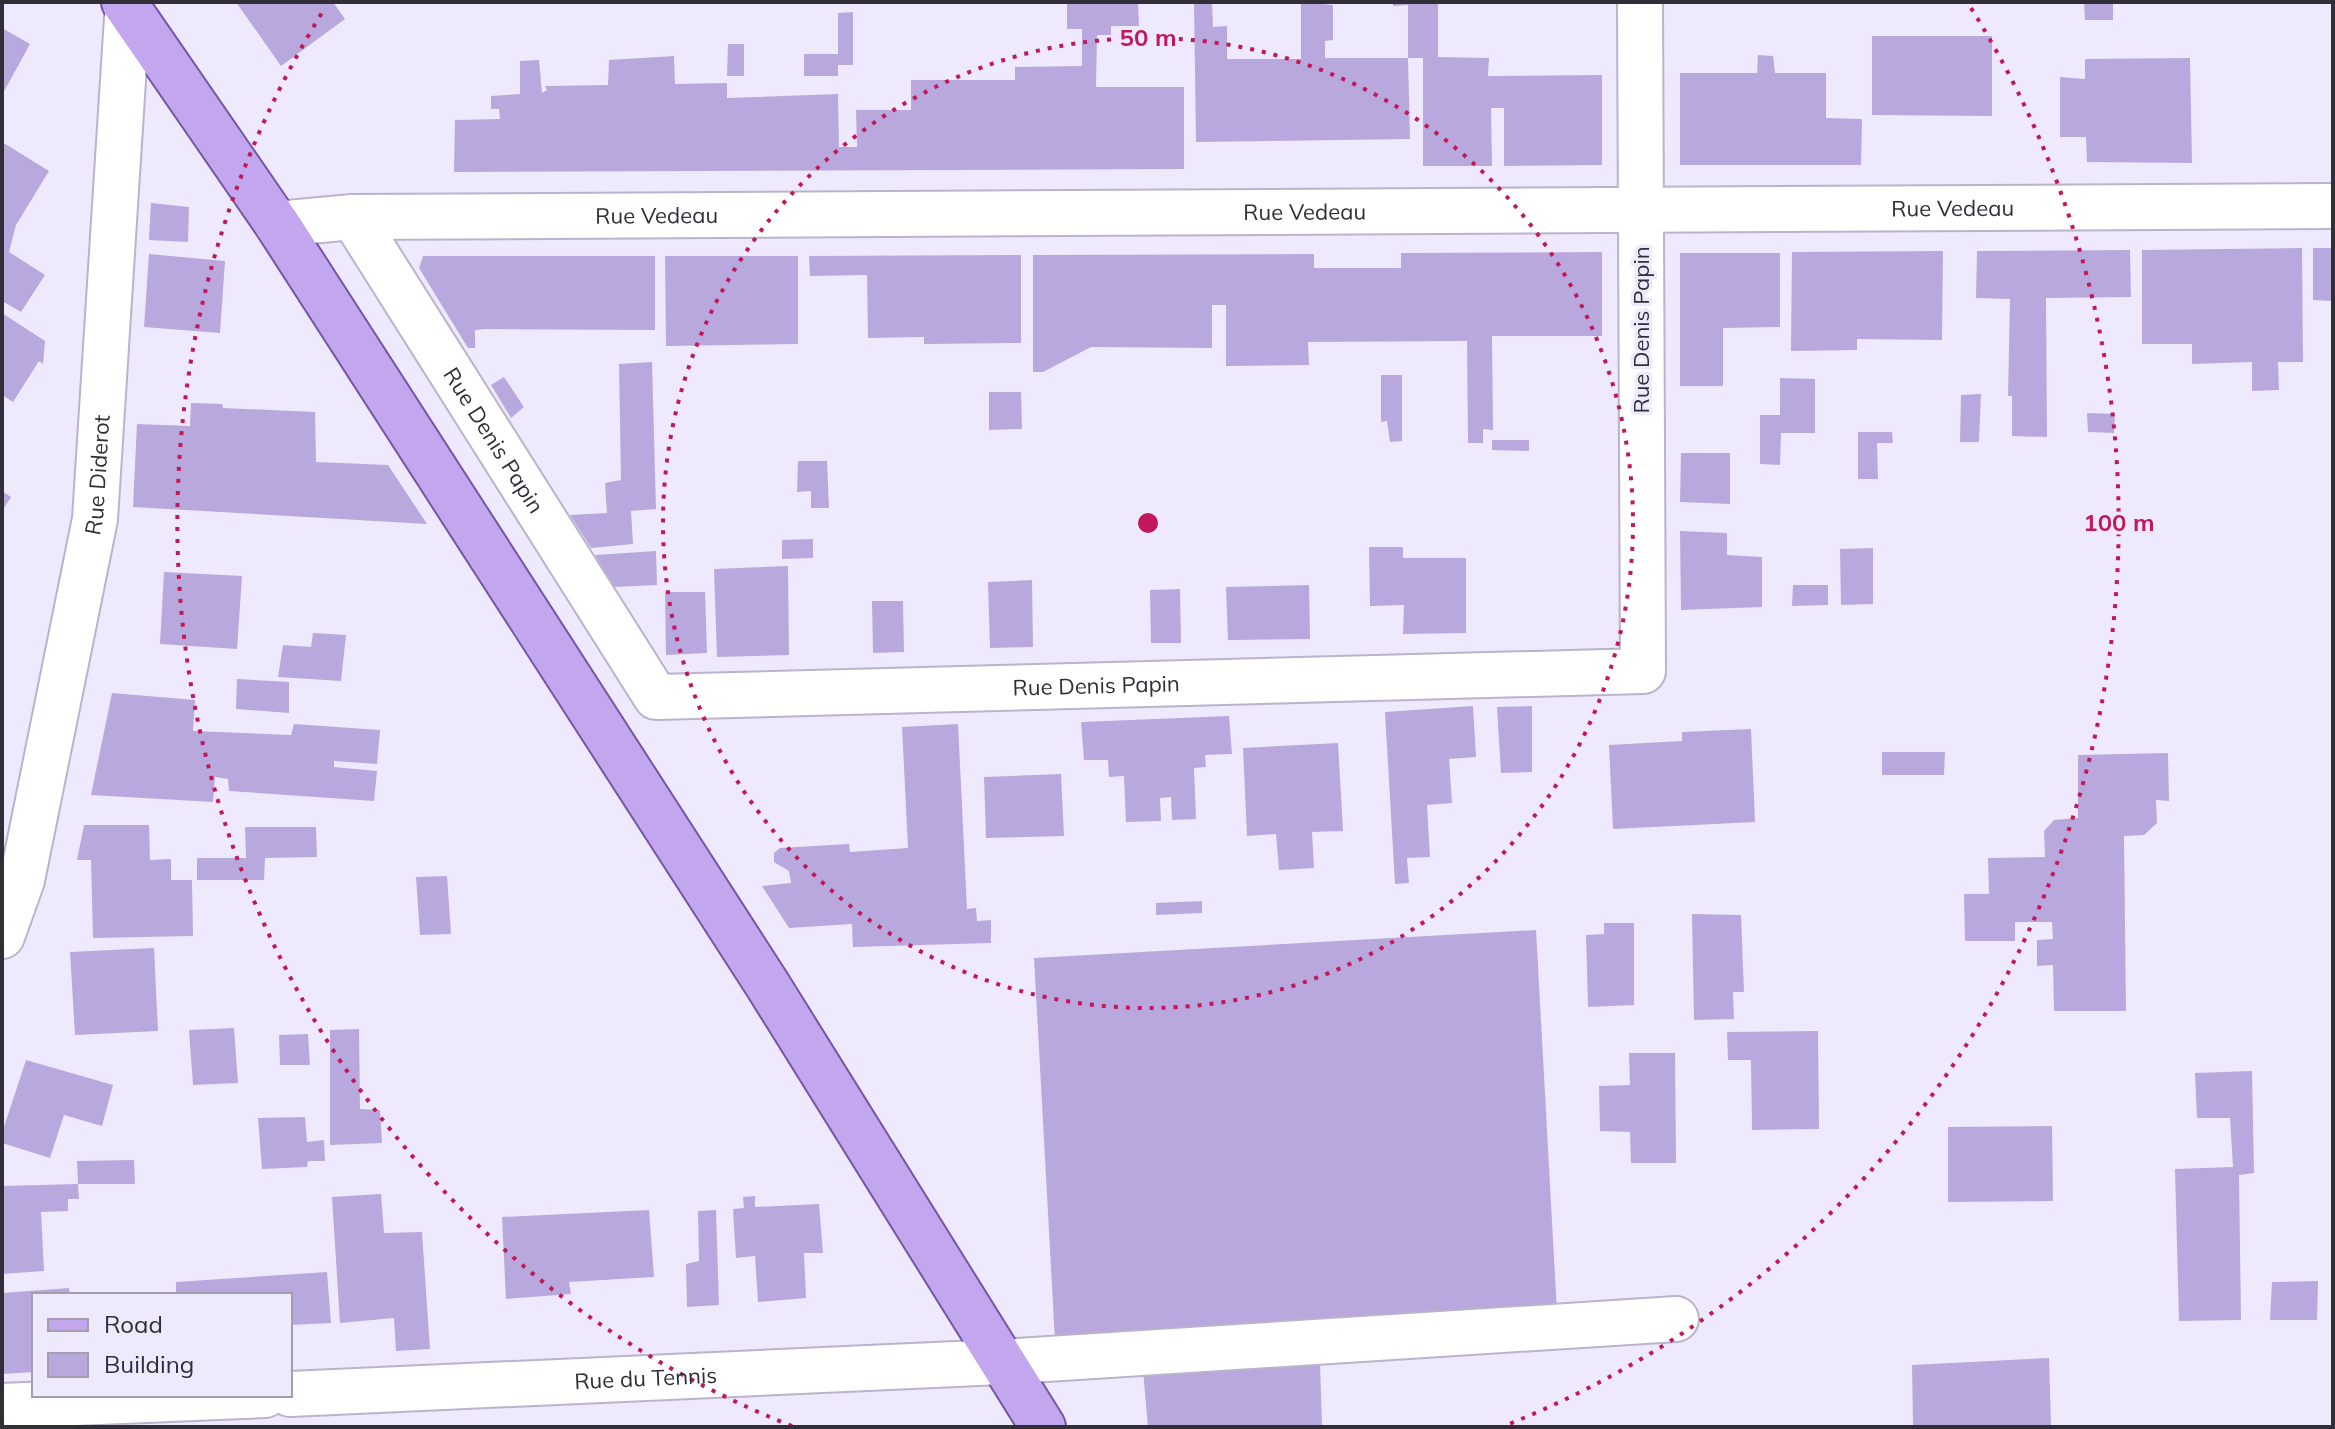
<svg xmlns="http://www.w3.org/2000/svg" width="2335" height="1429" font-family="Mulish,sans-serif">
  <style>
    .building { fill: #b9a8de }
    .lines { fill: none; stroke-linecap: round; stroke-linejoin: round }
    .minor-casing { stroke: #bab3cb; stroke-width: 48 }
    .major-casing { stroke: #7556a6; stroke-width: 48 }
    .minor { stroke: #fff; stroke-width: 44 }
    .major { stroke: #c2a6ee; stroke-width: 44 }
    .ring { fill: none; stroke: #c2185b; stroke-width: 4; stroke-dasharray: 4 8 }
    .labels { text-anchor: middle; stroke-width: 7; stroke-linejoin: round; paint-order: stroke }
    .street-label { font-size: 22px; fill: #312e37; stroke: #efe9fe }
    .centre { fill: #c2185b; stroke: #efe9fe; stroke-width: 4 }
    .ring-label { font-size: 24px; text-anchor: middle; font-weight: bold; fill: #c2185b; stroke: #efe9fe; stroke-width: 7; stroke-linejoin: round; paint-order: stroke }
  </style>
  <rect width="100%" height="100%" fill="#efe9fe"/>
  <!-- building -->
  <g class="building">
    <path d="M 236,2 L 333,2 L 345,19 L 281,66 Z"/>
    <path d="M 1067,2 L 1138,2 L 1139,26 L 1111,26 L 1111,35 L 1097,35 L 1096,87 L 1184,87 L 1184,169 L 454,172 L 455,120 L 500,119 L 499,109 L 491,109 L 491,96 L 520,94 L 520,61 L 539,60 L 542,93 L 547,90 L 545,86 L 608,85 L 609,60 L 674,56 L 675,84 L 727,83 L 727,98 L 838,94 L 839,147 L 857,147 L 856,110 L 911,110 L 911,80 L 1015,80 L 1015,67 L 1082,66 L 1082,29 L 1067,29 Z"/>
    <path d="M 1194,2 L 1212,2 L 1213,27 L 1227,26 L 1227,59 L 1301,59 L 1301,2 L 1333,5 L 1333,40 L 1325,41 L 1325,58 L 1408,58 L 1410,139 L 1196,142 Z"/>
    <path d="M 1393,2 L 1438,2 L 1438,57 L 1489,58 L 1488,76 L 1602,75 L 1602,165 L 1504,166 L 1504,108 L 1491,108 L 1492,166 L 1423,166 L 1423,58 L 1408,58 L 1408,5 L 1393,6 Z"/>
    <path d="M 2084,2 L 2113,2 L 2113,20 L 2085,20 Z"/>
    <path d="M 853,12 L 853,65 L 838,65 L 838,76 L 804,76 L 804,54 L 838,54 L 838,13 Z"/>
    <path d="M 2,28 L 30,44 L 2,95 Z"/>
    <path d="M 1872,36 L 1992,36 L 1992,116 L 1872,115 Z"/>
    <path d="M 728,44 L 744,44 L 744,76 L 727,76 Z"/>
    <path d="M 1758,55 L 1773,56 L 1775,73 L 1826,73 L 1826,118 L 1862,119 L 1861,165 L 1680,165 L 1680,73 L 1757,73 Z"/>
    <path d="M 2190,58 L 2192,163 L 2087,162 L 2086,137 L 2060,137 L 2060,77 L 2085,79 L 2085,59 Z"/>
    <path d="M 2,142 L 49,171 L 16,225 L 9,252 L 45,275 L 21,312 L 2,301 Z"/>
    <path d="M 151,203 L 189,207 L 188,242 L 149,240 Z"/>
    <path d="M 2302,248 L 2303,362 L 2278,362 L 2279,390 L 2252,391 L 2252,362 L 2192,364 L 2192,344 L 2142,344 L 2142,250 Z"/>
    <path d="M 2313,248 L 2333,248 L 2333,301 L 2313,300 Z"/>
    <path d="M 2130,250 L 2131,297 L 2046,298 L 2047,437 L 2012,436 L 2012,396 L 2008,396 L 2010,299 L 1976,298 L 1977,251 Z"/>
    <path d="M 1943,251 L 1942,340 L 1857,339 L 1857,350 L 1791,351 L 1792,252 Z"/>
    <path d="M 1602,252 L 1602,336 L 1492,336 L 1493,430 L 1483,429 L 1483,443 L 1468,443 L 1467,341 L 1308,342 L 1309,365 L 1226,366 L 1226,305 L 1212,305 L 1212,348 L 1091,347 L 1043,372 L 1033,372 L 1033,255 L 1314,254 L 1314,268 L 1401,268 L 1401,253 Z"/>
    <path d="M 1680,253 L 1780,253 L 1780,327 L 1723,328 L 1723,386 L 1680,386 Z"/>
    <path d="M 149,254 L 225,261 L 220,333 L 144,327 Z"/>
    <path d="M 1021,255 L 1021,343 L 924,344 L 924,337 L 868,338 L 867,275 L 810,276 L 809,256 Z"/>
    <path d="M 423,256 L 655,256 L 655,330 L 486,329 L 475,330 L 475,348 L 468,348 L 419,268 Z"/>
    <path d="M 665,256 L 798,256 L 798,344 L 666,346 Z"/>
    <path d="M 2,313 L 45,341 L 43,364 L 39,361 L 13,402 L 2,395 Z"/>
    <path d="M 652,362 L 656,509 L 631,511 L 633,544 L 591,548 L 570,515 L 607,513 L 605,483 L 621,480 L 619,364 Z"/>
    <path d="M 1381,375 L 1402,375 L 1402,441 L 1390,442 L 1387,421 L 1381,422 Z"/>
    <path d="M 504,377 L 524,407 L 511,418 L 491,385 Z"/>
    <path d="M 1780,378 L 1815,379 L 1815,433 L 1781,433 L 1780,465 L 1760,464 L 1760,415 L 1780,415 Z"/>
    <path d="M 989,392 L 1021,392 L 1022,429 L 989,430 Z"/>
    <path d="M 1981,394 L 1979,442 L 1960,442 L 1961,395 Z"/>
    <path d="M 191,403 L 222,404 L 223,408 L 315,412 L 316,462 L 388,465 L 427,524 L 133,507 L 137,424 L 190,426 Z"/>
    <path d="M 2087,413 L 2115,414 L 2114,433 L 2088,432 Z"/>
    <path d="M 1858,432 L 1892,432 L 1893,443 L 1877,443 L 1878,479 L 1858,479 Z"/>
    <path d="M 1492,440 L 1529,440 L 1529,451 L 1492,450 Z"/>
    <path d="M 1681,453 L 1730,453 L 1730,504 L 1680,502 Z"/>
    <path d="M 798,461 L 827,461 L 829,508 L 811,508 L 811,491 L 797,492 Z"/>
    <path d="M 2,491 L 11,497 L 2,511 Z"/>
    <path d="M 1680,531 L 1727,533 L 1727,555 L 1762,557 L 1762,607 L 1681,610 Z"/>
    <path d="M 813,539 L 813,558 L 782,559 L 782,540 Z"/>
    <path d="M 1369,547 L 1403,547 L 1403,558 L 1466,558 L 1466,633 L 1403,634 L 1404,605 L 1370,606 Z"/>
    <path d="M 1873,548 L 1873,604 L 1841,605 L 1840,549 Z"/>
    <path d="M 656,551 L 657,585 L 614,587 L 595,555 Z"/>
    <path d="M 788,566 L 789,655 L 717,657 L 714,569 Z"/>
    <path d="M 164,572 L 242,576 L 237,649 L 160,644 Z"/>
    <path d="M 1032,580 L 1033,647 L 990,648 L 988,582 Z"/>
    <path d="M 1309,585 L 1310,639 L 1228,640 L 1226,587 Z"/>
    <path d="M 1793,585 L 1828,585 L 1828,605 L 1792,606 Z"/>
    <path d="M 1180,589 L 1181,643 L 1151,643 L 1150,590 Z"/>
    <path d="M 665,592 L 705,592 L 707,653 L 666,655 Z"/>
    <path d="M 872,601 L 903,601 L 904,652 L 873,653 Z"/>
    <path d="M 313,633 L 346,635 L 341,681 L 278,677 L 283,645 L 311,647 Z"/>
    <path d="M 237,679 L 289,682 L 289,713 L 236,709 Z"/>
    <path d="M 112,693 L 195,700 L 193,731 L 291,735 L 294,724 L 380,730 L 377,764 L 334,761 L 334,767 L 377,771 L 374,801 L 229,791 L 228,779 L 215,777 L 213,802 L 91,795 Z"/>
    <path d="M 1473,706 L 1476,757 L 1449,759 L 1452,803 L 1427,805 L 1430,857 L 1407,858 L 1409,883 L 1395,884 L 1385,712 Z"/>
    <path d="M 1532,706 L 1532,772 L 1501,773 L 1497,707 Z"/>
    <path d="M 1229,716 L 1232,754 L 1205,755 L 1206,767 L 1194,768 L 1196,819 L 1172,820 L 1171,797 L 1160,798 L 1161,821 L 1126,822 L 1124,776 L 1109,777 L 1108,760 L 1084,760 L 1081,722 Z"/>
    <path d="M 958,724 L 967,909 L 976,908 L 977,921 L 991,920 L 991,943 L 853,947 L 852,924 L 789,928 L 762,886 L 791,883 L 789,871 L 774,862 L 774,853 L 780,848 L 849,844 L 850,852 L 908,848 L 902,727 Z"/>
    <path d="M 1751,729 L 1755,822 L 1613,829 L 1609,745 L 1682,741 L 1682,732 Z"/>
    <path d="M 1338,743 L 1343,831 L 1312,832 L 1314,868 L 1279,870 L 1276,834 L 1247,836 L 1243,748 Z"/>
    <path d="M 1882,752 L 1945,752 L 1944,775 L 1882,775 Z"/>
    <path d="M 2168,753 L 2169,801 L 2156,800 L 2157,823 L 2144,835 L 2124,836 L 2126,1011 L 2054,1011 L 2053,965 L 2037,966 L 2037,940 L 2053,939 L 2052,922 L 2015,922 L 2015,941 L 1965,941 L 1964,894 L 1989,894 L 1988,858 L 2045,857 L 2044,831 L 2054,820 L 2078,818 L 2078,755 Z"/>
    <path d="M 1061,774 L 1064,836 L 986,838 L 984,777 Z"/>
    <path d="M 84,825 L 149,825 L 150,860 L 171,859 L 171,880 L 192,880 L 193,936 L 93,938 L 91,860 L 77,860 Z"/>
    <path d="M 245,827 L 316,827 L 317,857 L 265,858 L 264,880 L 197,880 L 197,858 L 246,858 Z"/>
    <path d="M 447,876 L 451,934 L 420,935 L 416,877 Z"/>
    <path d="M 1202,901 L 1202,913 L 1156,915 L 1156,903 Z"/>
    <path d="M 1692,914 L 1741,915 L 1744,992 L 1733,992 L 1734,1019 L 1694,1020 Z"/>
    <path d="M 1604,923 L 1634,923 L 1634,1005 L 1588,1007 L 1586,935 L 1604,934 Z"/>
    <path d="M 1536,930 L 1557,1312 L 1055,1340 L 1034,958 Z"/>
    <path d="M 154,948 L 158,1031 L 75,1035 L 70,952 Z"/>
    <path d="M 234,1028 L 238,1083 L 193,1085 L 189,1030 Z"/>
    <path d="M 359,1029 L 360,1109 L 380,1110 L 382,1143 L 330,1145 L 330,1030 Z"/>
    <path d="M 1818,1031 L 1819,1129 L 1752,1130 L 1751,1060 L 1728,1060 L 1727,1032 Z"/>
    <path d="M 308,1034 L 310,1065 L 280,1065 L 279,1035 Z"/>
    <path d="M 1629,1053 L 1675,1053 L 1676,1163 L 1631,1163 L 1630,1132 L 1600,1131 L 1599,1086 L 1630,1085 Z"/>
    <path d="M 26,1060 L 113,1085 L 102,1126 L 64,1115 L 50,1158 L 2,1143 L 2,1133 Z"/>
    <path d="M 2252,1071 L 2254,1173 L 2239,1175 L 2241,1320 L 2179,1321 L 2175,1169 L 2233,1167 L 2230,1118 L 2197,1118 L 2195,1073 Z"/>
    <path d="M 305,1117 L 307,1142 L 324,1140 L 325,1161 L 308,1161 L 307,1167 L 262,1169 L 258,1118 Z"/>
    <path d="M 2052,1126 L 2053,1201 L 1948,1202 L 1948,1127 Z"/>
    <path d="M 134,1160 L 135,1184 L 78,1184 L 77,1161 Z"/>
    <path d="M 78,1184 L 79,1199 L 68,1199 L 68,1211 L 41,1212 L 44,1271 L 2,1274 L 2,1186 Z"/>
    <path d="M 381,1194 L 384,1233 L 422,1232 L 430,1349 L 396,1351 L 394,1318 L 340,1323 L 332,1197 Z"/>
    <path d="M 755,1196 L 755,1207 L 819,1204 L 823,1253 L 804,1253 L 806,1298 L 758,1302 L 755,1256 L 736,1258 L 733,1209 L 744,1208 L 743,1197 Z"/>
    <path d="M 649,1210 L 654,1277 L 569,1282 L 571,1294 L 506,1299 L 502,1217 Z"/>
    <path d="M 716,1210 L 719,1305 L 687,1307 L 686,1264 L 699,1261 L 698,1211 Z"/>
    <path d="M 327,1272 L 331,1323 L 290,1325 L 290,1295 L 176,1295 L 176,1282 Z"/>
    <path d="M 2318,1281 L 2317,1320 L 2270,1320 L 2272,1282 Z"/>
    <path d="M 69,1288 L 70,1295 L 34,1295 L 34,1372 L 2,1374 L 2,1293 Z"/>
    <path d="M 2049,1358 L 2051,1426 L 1913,1427 L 1912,1365 Z"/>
    <path d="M 1320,1362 L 1322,1427 L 1148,1427 L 1143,1370 Z"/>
  </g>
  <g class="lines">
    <!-- minor casing -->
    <g class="minor-casing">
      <g id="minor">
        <path id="s1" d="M 353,217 L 656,697 L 1643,671 L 1640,2"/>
        <path id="s2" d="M 277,224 L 353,217 L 2333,206"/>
        <path id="s3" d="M 2,936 L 22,880 L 95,519 L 128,2"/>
        <path id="s4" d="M 290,1394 L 1001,1362 L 1676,1319"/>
        <path d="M 2,1406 L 265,1395"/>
      </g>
    </g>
    <!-- major casing -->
    <g class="major-casing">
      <path id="major" d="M 124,2 L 277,224 L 767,984 L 1043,1427"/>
    </g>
    <!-- minor -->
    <use href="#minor" class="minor"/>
    <!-- major -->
    <use href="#major" class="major"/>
  </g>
  <!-- distance rings -->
  <g class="ring">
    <circle cx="1148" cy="523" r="485"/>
    <path d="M792 1426A971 971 0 0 1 325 8M1971 8A971 971 0 0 1 1504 1426"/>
  </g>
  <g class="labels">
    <!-- street labels -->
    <g class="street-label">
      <text dy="8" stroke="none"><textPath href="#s2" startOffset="1676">Rue Vedeau</textPath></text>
      <text dy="8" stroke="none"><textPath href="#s2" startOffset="1028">Rue Vedeau</textPath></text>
      <text dy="8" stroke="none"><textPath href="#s2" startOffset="380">Rue Vedeau</textPath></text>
      <text transform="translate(1641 330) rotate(-90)" y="8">Rue Denis Papin</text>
      <text dy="8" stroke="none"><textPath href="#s1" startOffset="264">Rue Denis Papin</textPath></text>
      <text dy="8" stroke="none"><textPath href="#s3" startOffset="472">Rue Diderot</textPath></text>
      <text dy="8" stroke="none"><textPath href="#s1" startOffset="1008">Rue Denis Papin</textPath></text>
      <text dy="8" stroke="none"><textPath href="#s4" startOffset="356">Rue du Tennis</textPath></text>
    </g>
  </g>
  <circle cx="1148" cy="523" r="12" class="centre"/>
  <g class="ring-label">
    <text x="1148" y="46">50 m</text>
    <text x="2119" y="531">100 m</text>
  </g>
  <!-- border -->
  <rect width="2335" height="1429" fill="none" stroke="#312e37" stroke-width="8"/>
  <!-- legend -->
  <rect x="32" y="1293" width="260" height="104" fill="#efe9fe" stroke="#a39eae" stroke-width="2"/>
  <rect x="48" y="1319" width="40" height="12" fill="#c2a6ee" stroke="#a39eae" stroke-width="2"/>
  <text x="104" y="1333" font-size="24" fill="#312e37">Road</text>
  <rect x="48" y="1353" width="40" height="24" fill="#b9a8de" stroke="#a39eae" stroke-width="2"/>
  <text x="104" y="1373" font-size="24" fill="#312e37">Building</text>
</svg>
